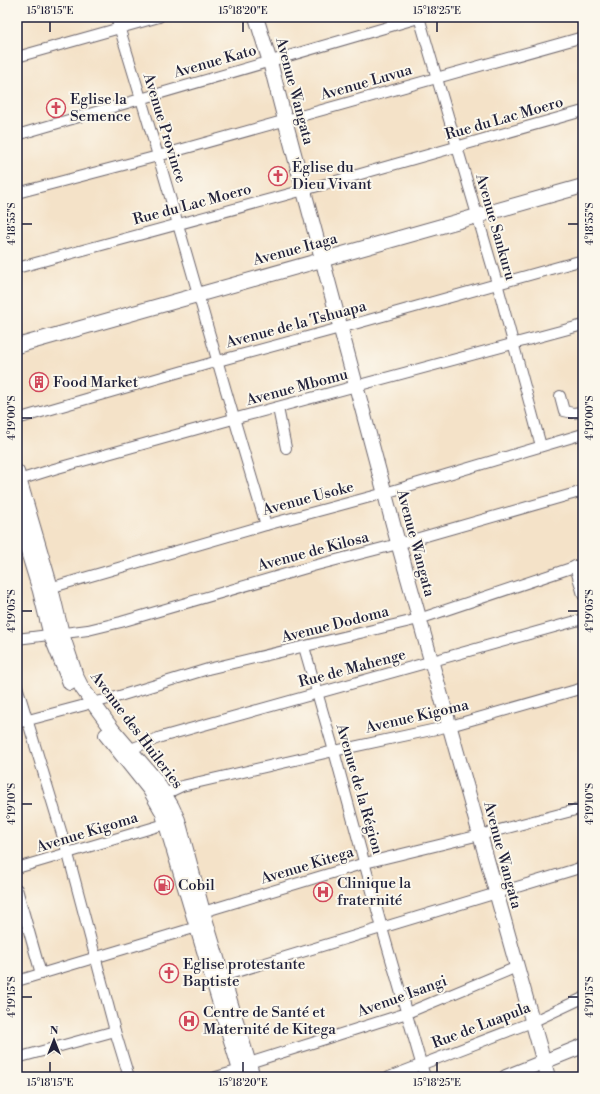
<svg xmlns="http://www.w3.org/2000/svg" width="600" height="1094" font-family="'Libre Bodoni',serif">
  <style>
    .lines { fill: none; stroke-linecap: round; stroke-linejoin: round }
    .street-casing { stroke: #6c656c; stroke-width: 12 }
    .secondary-casing { stroke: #6c656c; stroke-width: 16 }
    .street { stroke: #fff; stroke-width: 10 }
    .secondary { stroke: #fff; stroke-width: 14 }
    .ticks { fill: none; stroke: #22223b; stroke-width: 1.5 }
    .labels { text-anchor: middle; stroke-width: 4; stroke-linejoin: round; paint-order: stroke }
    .street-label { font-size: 15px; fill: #22223b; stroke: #fbf7ec }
    .poi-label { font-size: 15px; fill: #22223b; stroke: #fbf7ec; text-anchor: start }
    .neatline { fill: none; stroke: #22223b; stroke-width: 1.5 }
    .ticks-label { font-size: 10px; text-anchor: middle; fill: #22223b }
  </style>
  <rect width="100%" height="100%" fill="#fbf7ec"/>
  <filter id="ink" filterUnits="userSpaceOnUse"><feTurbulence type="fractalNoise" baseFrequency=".025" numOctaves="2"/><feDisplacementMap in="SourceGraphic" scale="8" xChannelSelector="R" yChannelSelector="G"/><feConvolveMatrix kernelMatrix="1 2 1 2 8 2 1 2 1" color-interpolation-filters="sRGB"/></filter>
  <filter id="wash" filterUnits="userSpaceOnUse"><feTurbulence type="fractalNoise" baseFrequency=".012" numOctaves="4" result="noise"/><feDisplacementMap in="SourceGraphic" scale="16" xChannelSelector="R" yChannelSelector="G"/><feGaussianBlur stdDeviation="0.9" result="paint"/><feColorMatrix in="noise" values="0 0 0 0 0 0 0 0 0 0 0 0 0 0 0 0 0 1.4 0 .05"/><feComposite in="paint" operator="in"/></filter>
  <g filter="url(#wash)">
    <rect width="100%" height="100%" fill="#f4e2c8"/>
  </g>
  <g filter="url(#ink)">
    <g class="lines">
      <!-- street casing -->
      <g class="street-casing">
        <g id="street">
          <path d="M 116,17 C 169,185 214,356 266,525"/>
          <path d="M 419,17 L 497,283 L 541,446"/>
          <path d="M 582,17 L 583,19"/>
          <path d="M 17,57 L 159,17"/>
          <path d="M 17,135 L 422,17"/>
          <path d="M 17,193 L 158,156 L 583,37"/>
          <path d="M 17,268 L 304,190 L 583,111"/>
          <path d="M 560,396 L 564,411 L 573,413 L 581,412 L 583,414"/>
          <path d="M 278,408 L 286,448"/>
          <path d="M 17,419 L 218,361 L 340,328 L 583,260"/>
          <path d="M 19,480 L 54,469 L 233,419 L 583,325"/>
          <path d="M 575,566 L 583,595"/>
          <path d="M 46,589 L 266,525 L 385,493 L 583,434"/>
          <path d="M 17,639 L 88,630 L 121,622 L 313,566 L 398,544 L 583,491"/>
          <path d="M 304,647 L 334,751 L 382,928 L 425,1077"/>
          <path d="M 17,686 L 68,854 L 115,1031 L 129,1077"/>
          <path d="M 92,703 L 113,698 L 208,669 L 419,619 L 583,564"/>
          <path d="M 17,723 L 85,705"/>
          <path d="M 131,749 L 161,737 L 583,619"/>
          <path d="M 165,794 L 182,786 L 334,751 L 450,726 L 583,688"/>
          <path d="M 17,868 L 172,822"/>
          <path d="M 17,889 L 41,974"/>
          <path d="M 203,912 L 365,863 L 480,835 L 583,808"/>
          <path d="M 216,978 L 583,867"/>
          <path d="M 17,981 L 197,927"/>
          <path d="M 17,1058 L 115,1031"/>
          <path d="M 249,1063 L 407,1013 L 517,967"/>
          <path d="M 216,1077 L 240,1070"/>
          <path d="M 389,1077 L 532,1022 L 583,998"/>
        </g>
      </g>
      <!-- secondary casing -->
      <g class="secondary-casing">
        <g id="secondary">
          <path d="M 256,17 L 270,62 L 285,120 L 397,539 L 548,1077"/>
          <path d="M 17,346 L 583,186"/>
          <path d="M 17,472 L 51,588 L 62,634 L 76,676 L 82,688 L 112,729 L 155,779 L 172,807 L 178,820 L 203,912 L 253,1077"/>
          <path d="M 17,516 L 40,591 L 51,636 L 70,683"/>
          <path d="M 106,735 L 150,790 L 162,811 L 242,1077"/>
          <path d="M 506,1077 L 583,1046"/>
        </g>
      </g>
      <!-- street -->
      <use href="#street" class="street"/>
      <!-- secondary -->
      <use href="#secondary" class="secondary"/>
    </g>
  </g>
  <!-- ticks -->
  <path class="ticks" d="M 50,22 L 50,32M 243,22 L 243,32M 437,22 L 437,32M 22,224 L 32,224M 568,224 L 578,224M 22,418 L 32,418M 568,418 L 578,418M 22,611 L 32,611M 568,611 L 578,611M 22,804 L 32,804M 568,804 L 578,804M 22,997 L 32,997M 568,997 L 578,997M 50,1062 L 50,1072M 243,1062 L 243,1072M 437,1062 L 437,1072"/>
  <!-- icons -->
  <defs>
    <g id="church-ring" transform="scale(1)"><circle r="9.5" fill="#fbf7ec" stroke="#d1495b" stroke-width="1.5"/><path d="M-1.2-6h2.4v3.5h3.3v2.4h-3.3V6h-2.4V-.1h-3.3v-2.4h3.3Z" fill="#d1495b"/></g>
    <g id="building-ring" transform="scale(1)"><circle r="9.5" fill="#fbf7ec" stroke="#d1495b" stroke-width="1.5"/><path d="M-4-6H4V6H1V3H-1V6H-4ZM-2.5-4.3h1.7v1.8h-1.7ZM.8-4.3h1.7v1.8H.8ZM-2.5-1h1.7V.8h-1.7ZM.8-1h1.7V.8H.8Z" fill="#d1495b"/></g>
    <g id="fuel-ring" transform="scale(1)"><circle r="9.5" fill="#fbf7ec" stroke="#d1495b" stroke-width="1.5"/><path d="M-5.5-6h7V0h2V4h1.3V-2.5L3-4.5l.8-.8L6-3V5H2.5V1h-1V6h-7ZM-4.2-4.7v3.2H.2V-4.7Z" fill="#d1495b"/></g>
    <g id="hospital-ring" transform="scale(1)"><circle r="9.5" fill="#fbf7ec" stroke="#d1495b" stroke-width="1.5"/><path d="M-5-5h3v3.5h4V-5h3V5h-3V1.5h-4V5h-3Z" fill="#d1495b"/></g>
  </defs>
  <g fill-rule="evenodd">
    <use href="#church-ring" x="56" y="108"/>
    <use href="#church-ring" x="278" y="176"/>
    <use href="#building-ring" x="39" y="382"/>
    <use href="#fuel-ring" x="164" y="885"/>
    <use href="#hospital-ring" x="323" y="892"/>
    <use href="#church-ring" x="169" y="973"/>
    <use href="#hospital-ring" x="189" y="1021"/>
  </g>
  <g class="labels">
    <!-- street labels -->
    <g class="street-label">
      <text transform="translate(215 61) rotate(-16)" y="5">Avenue Kato</text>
      <text transform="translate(366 82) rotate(-16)" y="5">Avenue Luvua</text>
      <text transform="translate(295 91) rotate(75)" y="5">Avenue Wangata</text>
      <text transform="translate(504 118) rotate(-16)" y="5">Rue du Lac Moero</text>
      <text transform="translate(165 128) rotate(73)" y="5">Avenue Province</text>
      <text transform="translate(192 204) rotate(-15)" y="5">Rue du Lac Moero</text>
      <text transform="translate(496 227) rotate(74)" y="5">Avenue Sankuru</text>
      <text transform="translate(295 249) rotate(-15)" y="5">Avenue Itaga</text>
      <text transform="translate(296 324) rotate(-15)" y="5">Avenue de la Tshuapa</text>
      <text transform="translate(297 387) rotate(-15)" y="5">Avenue Mbomu</text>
      <text transform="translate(308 498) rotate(-15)" y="5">Avenue Usoke</text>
      <text transform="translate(416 543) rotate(75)" y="5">Avenue Wangata</text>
      <text transform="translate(313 551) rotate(-15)" y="5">Avenue de Kilosa</text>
      <text transform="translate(335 624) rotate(-14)" y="5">Avenue Dodoma</text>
      <text transform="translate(352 668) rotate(-15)" y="5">Rue de Mahenge</text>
      <text transform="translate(417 716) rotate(-13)" y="5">Avenue Kigoma</text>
      <text transform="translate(137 730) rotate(53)" y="5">Avenue des Huileries</text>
      <text transform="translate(360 789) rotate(74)" y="5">Avenue de la Région</text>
      <text transform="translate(87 832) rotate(-17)" y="5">Avenue Kigoma</text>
      <text transform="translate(503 855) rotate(75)" y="5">Avenue Wangata</text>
      <text transform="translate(307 865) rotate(-17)" y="5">Avenue Kitega</text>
      <text transform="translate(402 996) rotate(-20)" y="5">Avenue Isangi</text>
      <text transform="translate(481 1025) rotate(-21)" y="5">Rue de Luapula</text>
    </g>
    <!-- poi labels -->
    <g class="poi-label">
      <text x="70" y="104">Eglise la<tspan x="70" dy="17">Semence</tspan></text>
      <text x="292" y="172">Église du<tspan x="292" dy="17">Dieu Vivant</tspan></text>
      <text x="53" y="387">Food Market</text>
      <text x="337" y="888">Clinique la<tspan x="337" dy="17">fraternité</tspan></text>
      <text x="178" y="890">Cobil</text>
      <text x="183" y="969">Eglise protestante<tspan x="183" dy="17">Baptiste</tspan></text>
      <text x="203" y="1017">Centre de Santé et<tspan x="203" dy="17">Maternité de Kitega</tspan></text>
    </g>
  </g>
  <!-- margin -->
  <rect width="600" height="1094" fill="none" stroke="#fbf7ec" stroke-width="44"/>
  <!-- north arrow -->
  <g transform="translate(54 1040)" stroke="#fbf7ec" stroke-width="3" paint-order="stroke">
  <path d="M0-3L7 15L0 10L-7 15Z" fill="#22223b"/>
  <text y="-6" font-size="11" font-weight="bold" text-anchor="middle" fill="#22223b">N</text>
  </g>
  <rect x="22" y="22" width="556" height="1050" class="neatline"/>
  <g class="ticks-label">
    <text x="50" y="14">15°18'15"E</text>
    <text x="243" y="14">15°18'20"E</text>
    <text x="437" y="14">15°18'25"E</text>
    <text transform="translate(11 224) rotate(-90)" y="4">4°18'55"S</text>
    <text transform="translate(589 224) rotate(-90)" y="4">4°18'55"S</text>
    <text transform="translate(11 418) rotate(-90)" y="4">4°19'00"S</text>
    <text transform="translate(589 418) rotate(-90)" y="4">4°19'00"S</text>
    <text transform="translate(11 611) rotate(-90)" y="4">4°19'05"S</text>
    <text transform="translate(589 611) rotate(-90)" y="4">4°19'05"S</text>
    <text transform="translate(11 804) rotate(-90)" y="4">4°19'10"S</text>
    <text transform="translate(589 804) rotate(-90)" y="4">4°19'10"S</text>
    <text transform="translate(11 997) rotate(-90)" y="4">4°19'15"S</text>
    <text transform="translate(589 997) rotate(-90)" y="4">4°19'15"S</text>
    <text x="50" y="1086">15°18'15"E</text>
    <text x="243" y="1086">15°18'20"E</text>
    <text x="437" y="1086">15°18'25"E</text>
  </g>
</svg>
